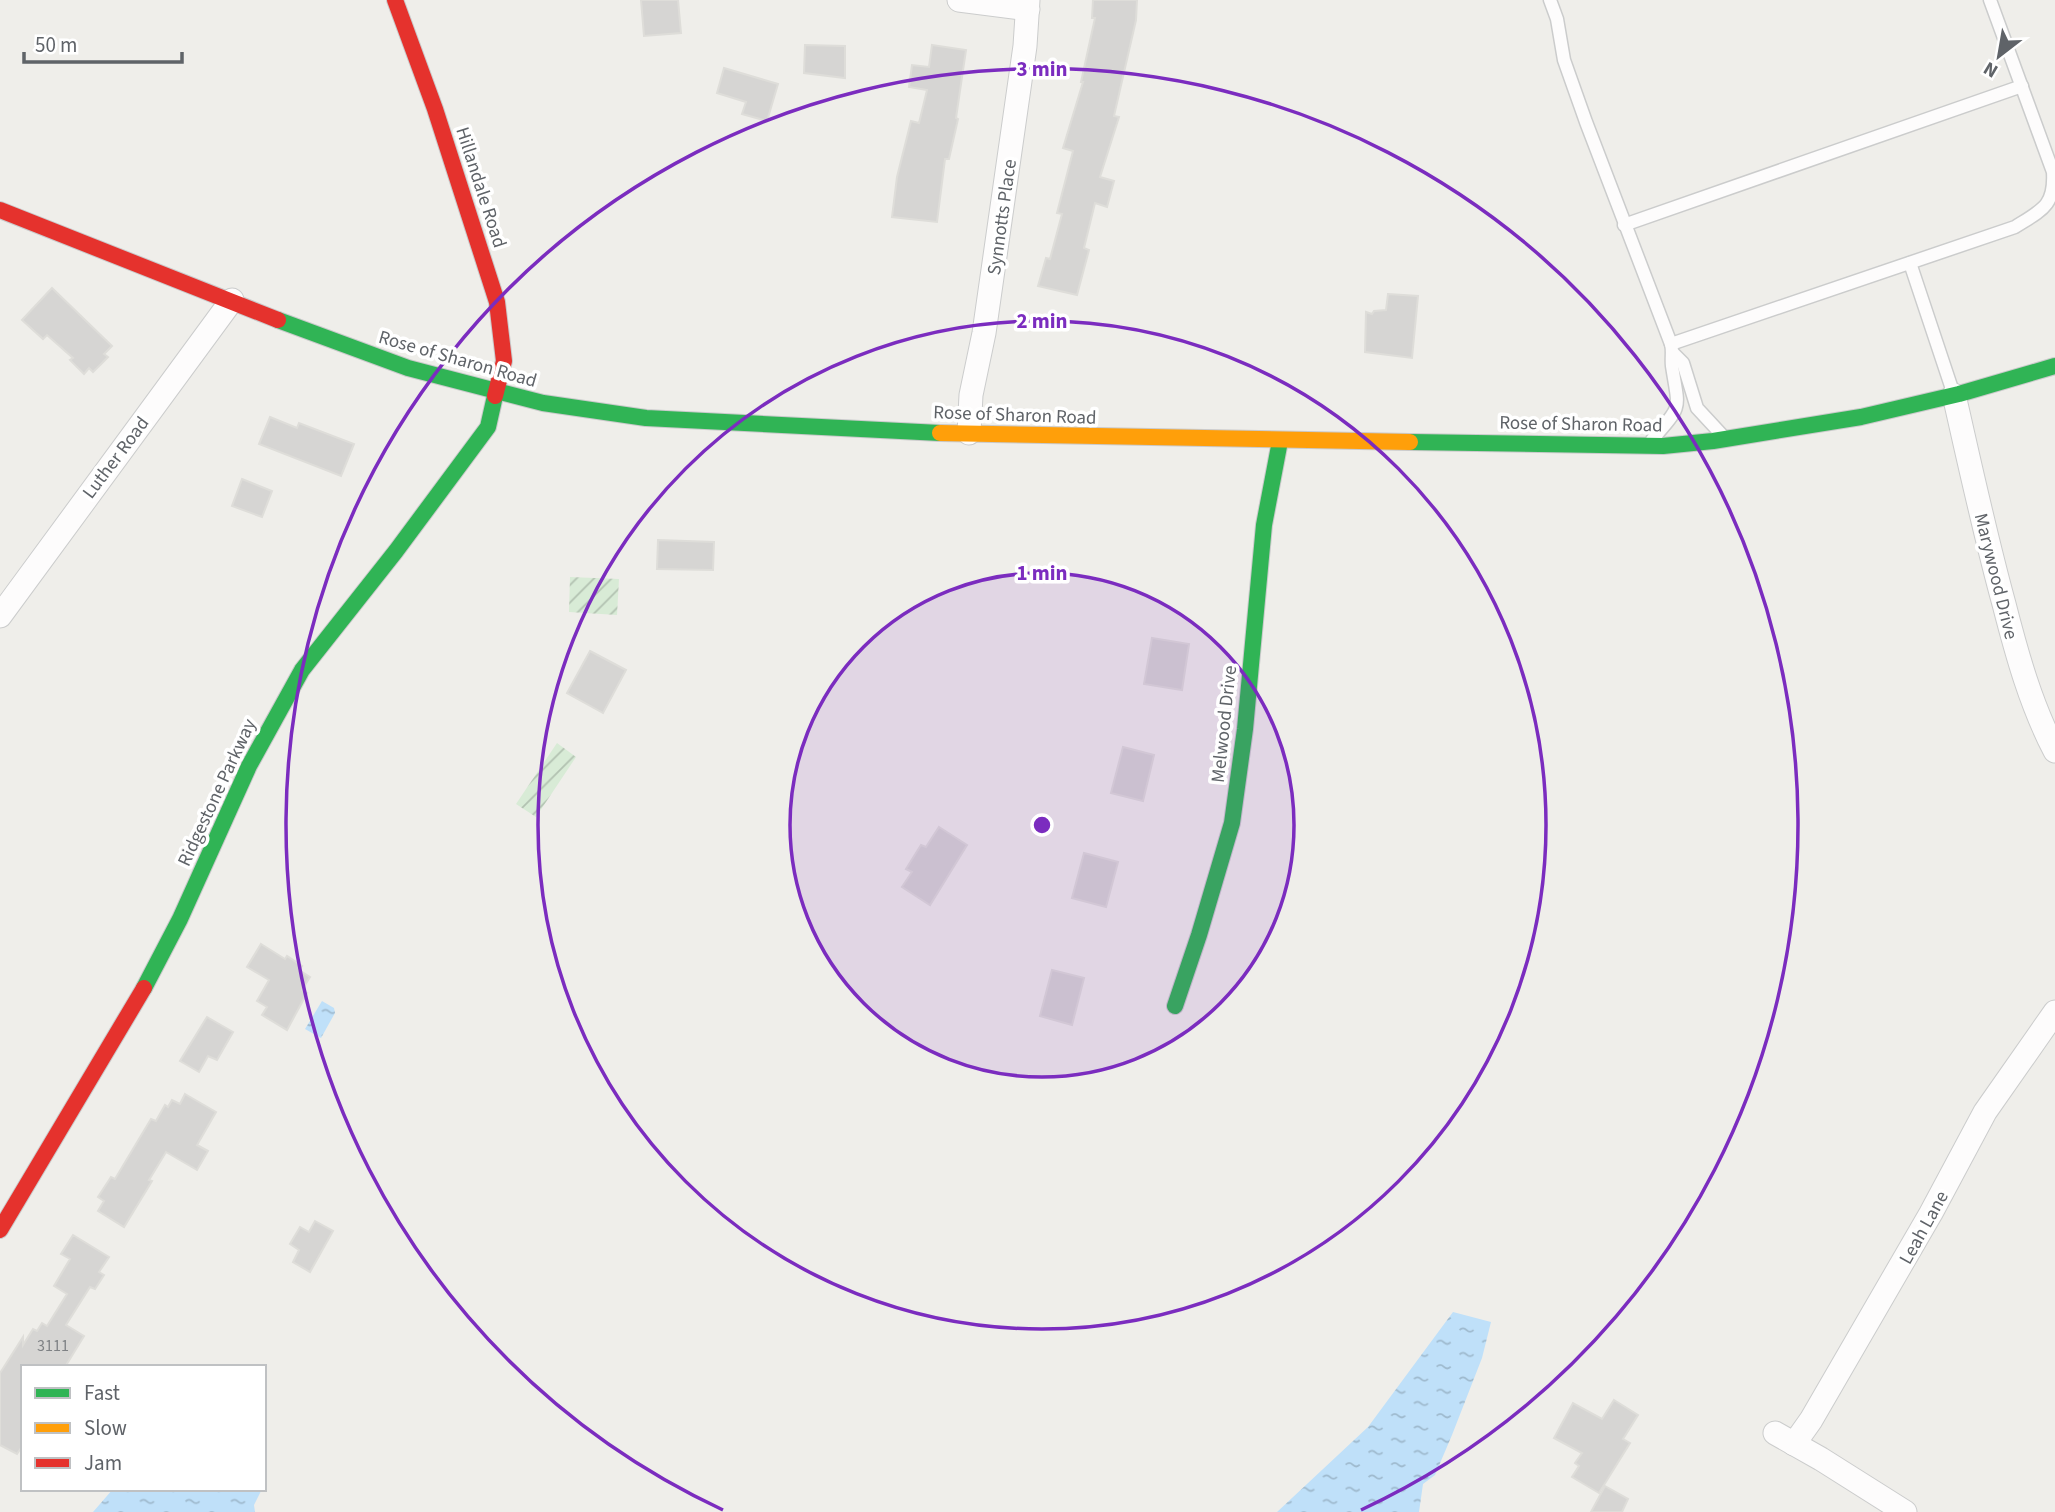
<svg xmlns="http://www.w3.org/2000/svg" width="2055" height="1512" font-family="'Source Sans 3',sans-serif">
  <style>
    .garden { fill: url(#garden-furrows) }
    .water { fill: url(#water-ripples) }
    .building { fill: #d6d5d3; stroke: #deddd9; stroke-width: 2 }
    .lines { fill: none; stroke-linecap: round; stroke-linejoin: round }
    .lane-casing { stroke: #cbcccc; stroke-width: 15 }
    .street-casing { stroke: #cbcccc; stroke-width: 25 }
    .fast-casing { stroke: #cacacb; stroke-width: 18 }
    .slow-casing { stroke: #cacacb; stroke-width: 18 }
    .jam-casing { stroke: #cacacb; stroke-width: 18 }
    .lane { stroke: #fdfcfc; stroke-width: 12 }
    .street { stroke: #fdfcfc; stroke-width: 23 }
    .fast { stroke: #30b455; stroke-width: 16 }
    .slow { stroke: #ff9f0a; stroke-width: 16 }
    .jam { stroke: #e5322d; stroke-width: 16 }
    .ring { fill: none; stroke: #7b2cbf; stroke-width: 3.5 }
    .labels { text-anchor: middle; stroke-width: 7; stroke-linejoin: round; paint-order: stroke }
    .number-label { font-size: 16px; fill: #7e8184 }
    .street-label { font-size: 19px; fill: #5f6368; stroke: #fff }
    .centre { fill: #7b2cbf; stroke: #fff; stroke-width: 3.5 }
    .ring-label { font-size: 21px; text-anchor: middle; font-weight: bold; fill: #7b2cbf; stroke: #fff; stroke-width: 7; stroke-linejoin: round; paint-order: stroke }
  </style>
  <defs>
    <pattern id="garden-furrows" width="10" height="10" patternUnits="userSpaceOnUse" patternTransform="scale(1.75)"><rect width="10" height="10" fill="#d8ebd6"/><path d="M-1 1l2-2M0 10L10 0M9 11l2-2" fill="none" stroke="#b2c2b1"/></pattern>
    <pattern id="water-ripples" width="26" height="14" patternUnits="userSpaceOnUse" patternTransform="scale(1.75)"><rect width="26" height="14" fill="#bfe0f9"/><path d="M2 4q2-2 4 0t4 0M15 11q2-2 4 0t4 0" fill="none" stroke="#9eb9cd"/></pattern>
  </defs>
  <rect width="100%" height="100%" fill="#efeeea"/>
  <!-- garden -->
  <g class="garden">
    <path d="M 570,577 L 619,579 L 617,615 L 569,612 Z"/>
    <path d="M 557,743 L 576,757 L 536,817 L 516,804 Z"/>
  </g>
  <!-- water -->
  <g class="water">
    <path d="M 322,1001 L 334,1008 L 335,1013 L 321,1038 L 305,1029 Z"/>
    <path d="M 1453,1312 L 1491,1322 L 1482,1358 L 1452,1435 L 1435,1475 L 1423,1484 L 1419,1512 L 1277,1512 L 1368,1427 Z"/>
    <path d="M 113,1489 L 262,1489 L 254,1505 L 255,1512 L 93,1512 Z"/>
  </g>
  <!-- building -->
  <g class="building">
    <path d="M 641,0 L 678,0 L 681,33 L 644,36 Z"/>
    <path d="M 1093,0 L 1137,0 L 1136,20 L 1114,116 L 1119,117 L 1100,177 L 1114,181 L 1107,207 L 1095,203 L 1084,248 L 1089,250 L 1077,295 L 1038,286 L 1046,258 L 1050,259 L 1062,214 L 1057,213 L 1073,151 L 1063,148 L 1083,82 L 1081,82 L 1095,18 L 1092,18 Z"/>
    <path d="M 805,45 L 845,46 L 845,78 L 804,73 Z"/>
    <path d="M 932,45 L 966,50 L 956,118 L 958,119 L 949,159 L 945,159 L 937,222 L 892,217 L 897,177 L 911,121 L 919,123 L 927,90 L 909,87 L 912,65 L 929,67 Z"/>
    <path d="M 724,68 L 778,84 L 767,121 L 742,114 L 746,102 L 717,93 Z"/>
    <path d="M 52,288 L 112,346 L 104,354 L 108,357 L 93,372 L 89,368 L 84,374 L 70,360 L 73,358 L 47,335 L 43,339 L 22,320 Z"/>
    <path d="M 1388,294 L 1418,296 L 1412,358 L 1365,352 L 1366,312 L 1372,314 L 1374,311 L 1386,310 Z"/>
    <path d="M 270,417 L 297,428 L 299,423 L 354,444 L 341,476 L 259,444 Z"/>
    <path d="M 242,479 L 272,491 L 262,517 L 232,506 Z"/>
    <path d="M 658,540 L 714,542 L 713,570 L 657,569 Z"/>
    <path d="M 1152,638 L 1189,644 L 1182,690 L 1144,684 Z"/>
    <path d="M 590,651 L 626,670 L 603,713 L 567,693 Z"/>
    <path d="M 1123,747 L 1154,755 L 1143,801 L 1111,793 Z"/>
    <path d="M 939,827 L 967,845 L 930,905 L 902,887 L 912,872 L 906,869 L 921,845 L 926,847 Z"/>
    <path d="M 1084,853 L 1118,862 L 1106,907 L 1072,898 Z"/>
    <path d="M 261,944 L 285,959 L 287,956 L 302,966 L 299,970 L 310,977 L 302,990 L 307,993 L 287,1030 L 262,1015 L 267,1007 L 257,1001 L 269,980 L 247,967 Z"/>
    <path d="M 1052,970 L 1084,978 L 1072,1025 L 1040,1016 Z"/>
    <path d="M 207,1017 L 233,1032 L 217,1060 L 208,1056 L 199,1072 L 180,1061 Z"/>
    <path d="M 185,1094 L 216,1112 L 197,1145 L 208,1151 L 197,1170 L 166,1152 L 149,1180 L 152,1181 L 124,1227 L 98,1211 L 104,1201 L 98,1197 L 111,1177 L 115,1179 L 151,1119 L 156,1121 L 165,1105 L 168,1107 L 172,1100 L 180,1104 Z"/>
    <path d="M 315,1221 L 333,1231 L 310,1272 L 293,1262 L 299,1250 L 290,1244 L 300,1227 L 309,1232 Z"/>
    <path d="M 73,1235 L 109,1257 L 99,1272 L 104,1275 L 95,1289 L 90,1287 L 66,1325 L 84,1336 L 65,1367 L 23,1367 L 23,1445 L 17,1454 L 0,1445 L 0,1373 L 23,1337 L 23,1345 L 33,1329 L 37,1331 L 42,1323 L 47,1326 L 67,1294 L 54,1286 L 70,1259 L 61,1254 Z"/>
    <path d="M 1614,1400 L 1638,1415 L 1623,1439 L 1630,1443 L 1599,1493 L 1572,1477 L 1579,1466 L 1575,1463 L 1582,1453 L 1554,1438 L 1573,1403 L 1602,1419 Z"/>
    <path d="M 1605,1486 L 1628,1499 L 1622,1512 L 1591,1512 Z"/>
  </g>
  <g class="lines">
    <!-- lane casing -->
    <g class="lane-casing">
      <g id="lane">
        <path d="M 1550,0 L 1557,19 L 1564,60 L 1586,122 L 1671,344 C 1673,351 1671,358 1672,366 C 1679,411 1683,404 1652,440"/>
        <path d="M 1624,225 L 2022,86"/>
        <path d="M 1910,263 L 1954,395"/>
        <path d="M 1671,344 L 2015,227 C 2042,210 2055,206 2053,172 L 1990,0"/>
        <path d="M 1673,353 L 1683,363 L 1697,408 L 1722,435"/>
      </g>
    </g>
    <!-- street casing -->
    <g class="street-casing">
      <g id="street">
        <path d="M 959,0 L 1028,9"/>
        <path d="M 1954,395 C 1970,465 1985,535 2004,604 C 2017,655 2031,705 2055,751"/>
        <path d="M 969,433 L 971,395 L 984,333 L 1025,46 L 1028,0"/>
        <path d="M 0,616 L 232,300"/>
        <path d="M 1775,1433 L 1821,1459 L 1905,1512"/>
        <path d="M 1794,1444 L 1811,1420 L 1931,1213 L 1985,1112 L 2055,1012"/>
      </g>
    </g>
    <!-- fast casing -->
    <g class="fast-casing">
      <g id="fast">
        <path d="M 278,320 L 408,368 L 543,403 L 646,418 L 940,433"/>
        <path d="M 1410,442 L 1663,446 L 1713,441 L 1861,417 L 1959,394 L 2055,366"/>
        <path d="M 144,988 L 180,919 L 249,766 L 302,670 L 396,551 L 488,427 L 495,396"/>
        <path d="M 1175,1006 L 1199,935 L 1232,823 L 1245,729 L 1264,525 L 1280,441"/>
      </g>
    </g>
    <!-- slow casing -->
    <g class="slow-casing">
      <path id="slow" d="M 940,433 L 1410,442"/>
    </g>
    <!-- jam casing -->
    <g class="jam-casing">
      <g id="jam">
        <path d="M 395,0 L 435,109 L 497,302 L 504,361 L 495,396"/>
        <path d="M 0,210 L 278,320"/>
        <path d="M 0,1230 L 144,988"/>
      </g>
    </g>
    <!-- lane -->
    <use href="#lane" class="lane"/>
    <!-- street -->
    <use href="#street" class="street"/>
    <!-- fast -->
    <use href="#fast" class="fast"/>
    <!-- slow -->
    <use href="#slow" class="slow"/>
    <!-- jam -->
    <use href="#jam" class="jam"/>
  </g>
  <!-- distance rings -->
  <circle cx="1042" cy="825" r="252" fill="#7b2cbf" fill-opacity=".12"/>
  <g class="ring">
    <circle cx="1042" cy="825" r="252"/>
    <circle cx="1042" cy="825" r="504"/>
    <path d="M723 1510A756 756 0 1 1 1361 1510"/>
  </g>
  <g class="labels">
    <!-- number labels -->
    <g class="number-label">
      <text x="53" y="1351">3111</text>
    </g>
    <!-- street labels -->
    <g class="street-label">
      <text transform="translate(482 187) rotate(72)" y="7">Hillandale Road</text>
      <text transform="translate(1001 217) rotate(-82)" y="7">Synnotts Place</text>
      <text transform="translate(458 358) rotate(16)" y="7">Rose of Sharon Road</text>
      <text transform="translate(1015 414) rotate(2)" y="7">Rose of Sharon Road</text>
      <text transform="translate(1581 423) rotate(1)" y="7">Rose of Sharon Road</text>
      <text transform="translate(115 457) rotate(-53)" y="7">Luther Road</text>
      <text transform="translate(1997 576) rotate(76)" y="7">Marywood Drive</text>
      <text transform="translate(1223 724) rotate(-84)" y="7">Melwood Drive</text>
      <text transform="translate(216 792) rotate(-65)" y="7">Ridgestone Parkway</text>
      <text transform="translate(1923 1227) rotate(-61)" y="7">Leah Lane</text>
    </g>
  </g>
  <circle cx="1042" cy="825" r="10" class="centre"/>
  <g class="ring-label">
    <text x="1042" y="76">3 min</text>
    <text x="1042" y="328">2 min</text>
    <text x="1042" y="580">1 min</text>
  </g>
  <!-- legend -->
  <rect x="21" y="1365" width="245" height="126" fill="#ffffff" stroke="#bfc1c3" stroke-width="2"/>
  <rect x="35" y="1388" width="35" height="10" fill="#30b455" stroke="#bfc1c3" stroke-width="2"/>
  <text x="84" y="1400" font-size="21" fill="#5f6368">Fast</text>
  <rect x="35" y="1423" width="35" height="10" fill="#ff9f0a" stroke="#bfc1c3" stroke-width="2"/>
  <text x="84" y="1435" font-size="21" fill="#5f6368">Slow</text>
  <rect x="35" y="1458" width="35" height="10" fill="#e5322d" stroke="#bfc1c3" stroke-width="2"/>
  <text x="84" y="1470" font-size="21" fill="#5f6368">Jam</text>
  <!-- north arrow -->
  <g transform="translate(1999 56) rotate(211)" stroke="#ffffff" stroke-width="5" paint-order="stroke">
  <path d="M0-5L12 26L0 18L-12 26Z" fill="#5f6368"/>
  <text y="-10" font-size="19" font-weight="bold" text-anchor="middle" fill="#5f6368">N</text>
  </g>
  <!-- scale -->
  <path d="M24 52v10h158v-10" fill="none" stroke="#5f6368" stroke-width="3.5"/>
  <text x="35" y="52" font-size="21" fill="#5f6368" stroke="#ffffff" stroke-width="5" paint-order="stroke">50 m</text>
</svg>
